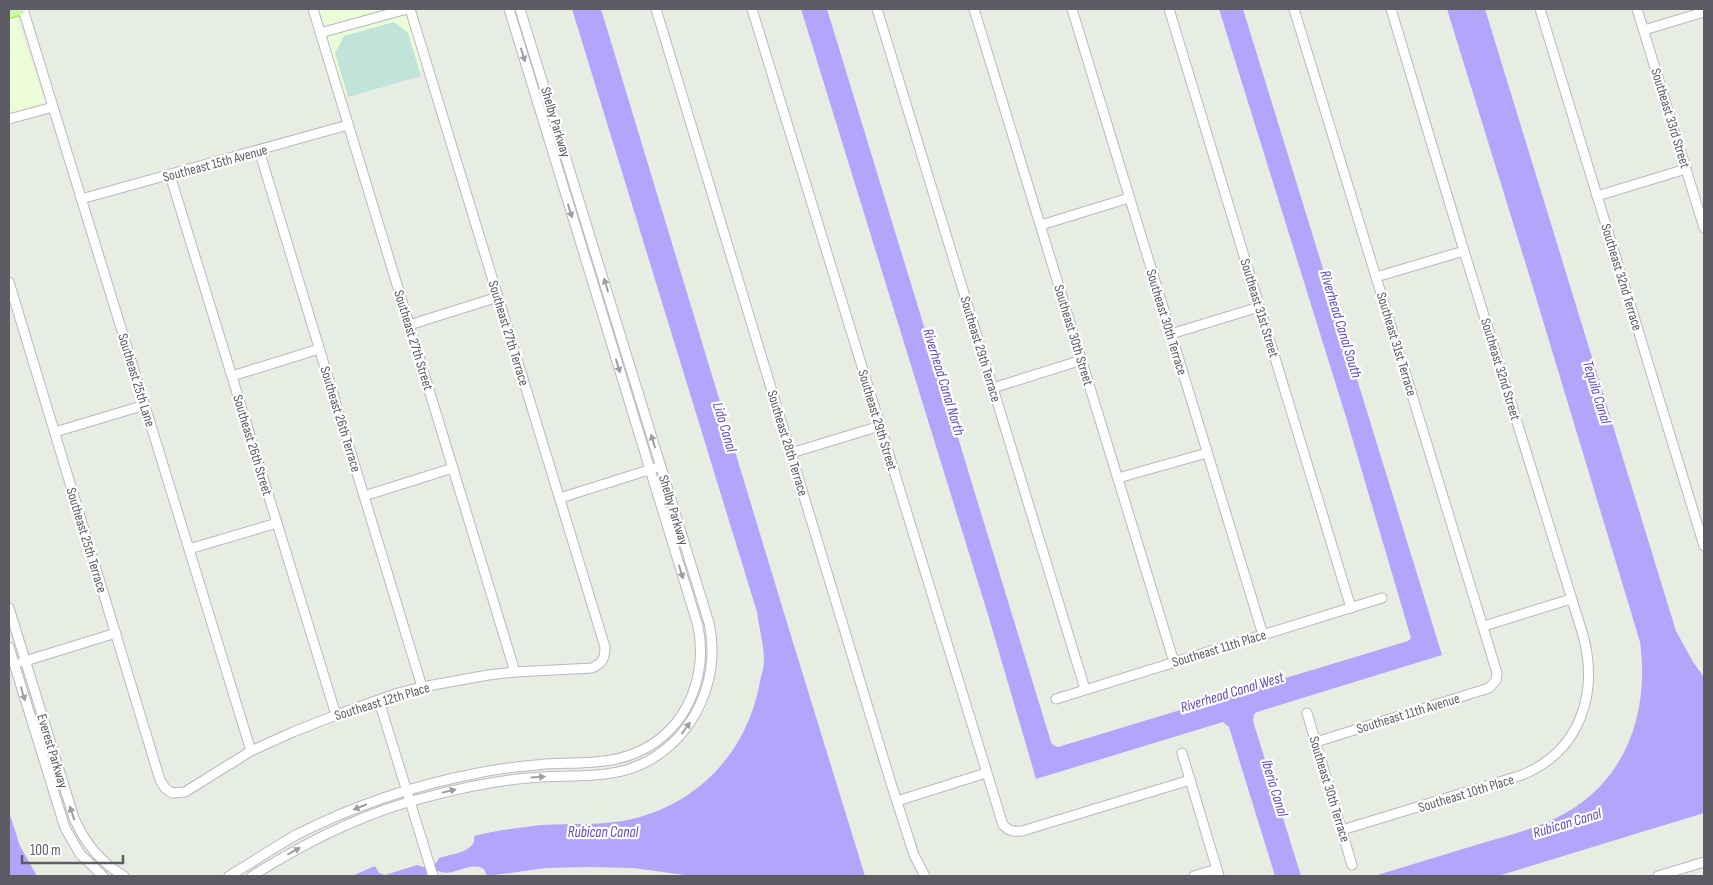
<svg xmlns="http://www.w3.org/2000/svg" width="1713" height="885" font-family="'Sofia Sans Condensed',sans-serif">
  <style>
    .commercial { fill: #ebfcd9 }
    .green { fill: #c0e3da }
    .water { fill: #b3a5fb }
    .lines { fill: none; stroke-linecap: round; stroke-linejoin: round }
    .minor-casing { stroke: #bab8be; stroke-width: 11 }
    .major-casing { stroke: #acea5e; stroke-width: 14 }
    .minor { stroke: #fff; stroke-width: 9 }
    .major { stroke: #cdfbaa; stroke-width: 11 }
    .oneway { fill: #9e9da1 }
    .labels { text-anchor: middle; stroke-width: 4.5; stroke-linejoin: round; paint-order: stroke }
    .street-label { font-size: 14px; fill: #5d5b63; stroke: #fff }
    .water-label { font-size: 15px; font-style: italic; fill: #6449bd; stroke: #fff }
  </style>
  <rect width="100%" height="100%" fill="#e8ede3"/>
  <!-- commercial -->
  <g class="commercial">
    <path d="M 311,9 L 406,9 L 424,68 L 337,97 Z"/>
    <path d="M 17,17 L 46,104 L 9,114 L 9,19 Z"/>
  </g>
  <!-- green -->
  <path class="green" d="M 394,22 L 408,33 L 421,76 L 348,97 L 335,53 L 344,36 Z"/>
  <!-- water -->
  <g class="water">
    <path d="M 572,9 L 601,9 L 784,613 L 865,876 L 692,876 L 633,868 L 588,867 L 546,868 L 487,876 L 484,869 C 470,860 452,878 439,871 L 425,876 L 352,876 L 375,866 L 379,873 L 385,875 L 417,865 L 423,867 L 436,863 L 439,858 C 451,854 477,852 474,836 L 482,834 C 502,830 522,827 542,825 C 572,823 603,826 632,819 C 699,803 745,753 759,687 C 760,679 764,669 764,661 C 764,645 759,628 757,612 Z"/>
    <path d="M 801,9 L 827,9 L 1051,742 L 1053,745 L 1058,747 L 1408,641 L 1411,638 L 1346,417 L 1219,9 L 1243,9 L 1442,655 L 1257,712 L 1254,714 L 1253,721 L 1301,876 L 1275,876 L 1229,727 L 1223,722 L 1036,779 L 989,618 Z"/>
    <path d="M 1447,9 L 1485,9 L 1676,631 L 1693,662 L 1704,677 L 1704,813 L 1498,876 L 1374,876 C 1408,866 1442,855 1476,845 C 1503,837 1531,830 1556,818 C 1625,785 1650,714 1640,642 L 1531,281 Z"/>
    <path d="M 9,812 L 20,846 L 37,876 L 9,876 Z"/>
  </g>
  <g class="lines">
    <!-- minor casing -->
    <g class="minor-casing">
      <g id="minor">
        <path d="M 23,9 L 251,751"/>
        <path d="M 313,9 L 515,672"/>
        <path d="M 656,9 L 890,780 L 914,855 L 925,876"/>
        <path d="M 752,9 L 1003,825 C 1009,831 1014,832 1022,831 L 1190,780"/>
        <path d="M 877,9 L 1085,689"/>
        <path d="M 974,9 L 1174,662"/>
        <path d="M 1072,9 L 1263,635"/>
        <path d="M 1169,9 L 1351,608"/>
        <path d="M 1294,9 L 1497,673 L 1496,680 L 1489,688 L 1316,742"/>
        <path d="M 1540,9 L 1704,546"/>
        <path d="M 1637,9 L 1704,228"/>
        <path d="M 1644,30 L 1704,12"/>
        <path d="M 320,33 L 407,9"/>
        <path d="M 9,119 L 53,107"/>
        <path d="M 259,150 L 422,687"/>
        <path d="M 170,175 L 336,715"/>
        <path d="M 1597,196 L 1686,169"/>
        <path d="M 81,199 L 348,125"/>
        <path d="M 1041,225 L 1129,198"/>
        <path d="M 1376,277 L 1464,251"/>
        <path d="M 9,282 L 160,780 L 165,788 L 172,793 L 185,792 L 251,751 L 293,732 L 336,715 L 398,693 L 422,687 L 488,675 L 515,672 L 592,668 C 603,663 605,658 605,647 L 410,9"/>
        <path d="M 409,325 L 498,297"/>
        <path d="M 1171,334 L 1259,307"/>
        <path d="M 232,376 L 319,349"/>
        <path d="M 993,388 L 1082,360"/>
        <path d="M 55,432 L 145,405"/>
        <path d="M 791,453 L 880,426"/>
        <path d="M 1118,478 L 1207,453"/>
        <path d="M 364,496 L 453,468"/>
        <path d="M 560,498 L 655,468"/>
        <path d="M 189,549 L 277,523"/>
        <path d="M 9,608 L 74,818 C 85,843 101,863 124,876"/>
        <path d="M 1484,626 L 1571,599"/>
        <path d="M 9,647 L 65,828 L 80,854 L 103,876"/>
        <path d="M 22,662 L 116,633"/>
        <path d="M 1056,699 L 1382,598"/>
        <path d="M 379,701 L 433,876"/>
        <path d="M 1307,713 L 1352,865"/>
        <path d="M 1182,753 L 1219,876"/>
        <path d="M 897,801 L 986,773"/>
        <path d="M 1342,830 L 1522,775 C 1580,751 1599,694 1583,635 L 1464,251 L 1391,9"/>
        <path d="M 229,876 C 251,863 273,848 296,835 C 353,806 415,785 478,773 C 500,768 523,766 545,764 C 583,762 618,766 651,745 C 691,720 707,671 698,626 L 509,9"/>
        <path d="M 252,876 C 306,842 365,812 427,797 C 460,788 494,781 528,778 C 559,775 597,778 626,770 C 688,752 723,684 709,623 L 520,9"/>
        <path d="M 1194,876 L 1217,869"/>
        <path d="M 1658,876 L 1704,862"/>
      </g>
    </g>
    <!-- major casing -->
    <g class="major-casing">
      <path id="major" d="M 9,12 L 20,9"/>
    </g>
    <!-- minor -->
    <use href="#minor" class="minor"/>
    <!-- major -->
    <use href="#major" class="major"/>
  </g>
  <!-- one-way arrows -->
  <defs><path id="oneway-solid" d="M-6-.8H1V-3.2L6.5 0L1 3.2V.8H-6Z" transform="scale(1.25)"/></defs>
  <g class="oneway">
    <use href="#oneway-solid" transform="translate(523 55) rotate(73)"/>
    <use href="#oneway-solid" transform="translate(570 211) rotate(73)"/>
    <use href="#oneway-solid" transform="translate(606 285) rotate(-107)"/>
    <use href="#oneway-solid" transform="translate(618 366) rotate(73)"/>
    <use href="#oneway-solid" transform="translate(653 441) rotate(-107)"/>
    <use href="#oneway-solid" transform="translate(681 572) rotate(73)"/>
    <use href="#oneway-solid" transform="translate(23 694) rotate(73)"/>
    <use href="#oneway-solid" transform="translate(686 728) rotate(-53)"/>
    <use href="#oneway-solid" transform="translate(538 777) rotate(-4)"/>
    <use href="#oneway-solid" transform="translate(449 791) rotate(-13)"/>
    <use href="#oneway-solid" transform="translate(360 807) rotate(158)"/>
    <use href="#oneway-solid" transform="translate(72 813) rotate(-109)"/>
    <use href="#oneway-solid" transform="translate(294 851) rotate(-28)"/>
  </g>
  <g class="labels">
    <!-- street labels -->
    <g class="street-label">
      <text transform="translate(1671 118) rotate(73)" y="5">Southeast 33rd Street</text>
      <text transform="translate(556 122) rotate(73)" y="5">Shelby Parkway</text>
      <text transform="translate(215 163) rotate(-15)" y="5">Southeast 15th Avenue</text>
      <text transform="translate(1622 277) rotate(73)" y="5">Southeast 32nd Terrace</text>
      <text transform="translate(1260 308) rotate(73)" y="5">Southeast 31st Street</text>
      <text transform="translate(1167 322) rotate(73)" y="5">Southeast 30th Terrace</text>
      <text transform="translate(509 333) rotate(73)" y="5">Southeast 27th Terrace</text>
      <text transform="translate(1074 335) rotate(73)" y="5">Southeast 30th Street</text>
      <text transform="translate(414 340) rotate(73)" y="5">Southeast 27th Street</text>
      <text transform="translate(1397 344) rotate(73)" y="5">Southeast 31st Terrace</text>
      <text transform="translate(981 349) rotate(73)" y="5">Southeast 29th Terrace</text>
      <text transform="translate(1501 369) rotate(73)" y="5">Southeast 32nd Street</text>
      <text transform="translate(137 380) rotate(73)" y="5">Southeast 25th Lane</text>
      <text transform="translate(341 419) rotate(73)" y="5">Southeast 26th Terrace</text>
      <text transform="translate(878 420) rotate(73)" y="5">Southeast 29th Street</text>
      <text transform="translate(788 443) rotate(73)" y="5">Southeast 28th Terrace</text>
      <text transform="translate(253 445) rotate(73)" y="5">Southeast 26th Street</text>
      <text transform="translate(674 510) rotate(73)" y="5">Shelby Parkway</text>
      <text transform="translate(87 540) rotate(73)" y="5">Southeast 25th Terrace</text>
      <text transform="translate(1219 648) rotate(-17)" y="5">Southeast 11th Place</text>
      <text transform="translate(382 701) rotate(-17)" y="5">Southeast 12th Place</text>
      <text transform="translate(1408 713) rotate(-17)" y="5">Southeast 11th Avenue</text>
      <text transform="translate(53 751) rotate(73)" y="5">Everest Parkway</text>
      <text transform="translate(1330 789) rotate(73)" y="5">Southeast 30th Terrace</text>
      <text transform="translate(1466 793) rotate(-17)" y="5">Southeast 10th Place</text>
    </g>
    <!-- water labels -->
    <g class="water-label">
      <text transform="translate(1341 324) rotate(73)" y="5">Riverhead Canal South</text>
      <text transform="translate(944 382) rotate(73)" y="5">Riverhead Canal North</text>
      <text transform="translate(1597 392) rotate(73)" y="5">Tequila Canal</text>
      <text transform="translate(725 427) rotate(73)" y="5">Lido Canal</text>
      <text transform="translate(1232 692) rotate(-17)" y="5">Riverhead Canal West</text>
      <text transform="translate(1275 788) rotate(73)" y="5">Iberia Canal</text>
      <text transform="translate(1567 823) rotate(-17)" y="5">Rubican Canal</text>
      <text x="603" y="837">Rubican Canal</text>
    </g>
  </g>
  <!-- border -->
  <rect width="1713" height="885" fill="none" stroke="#5d5b63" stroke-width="20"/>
  <!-- scale -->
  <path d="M22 855v8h101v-8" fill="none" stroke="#5d5b63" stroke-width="2.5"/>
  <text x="30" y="855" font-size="15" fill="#5d5b63" stroke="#ffffff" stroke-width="4" paint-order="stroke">100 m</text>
</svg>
